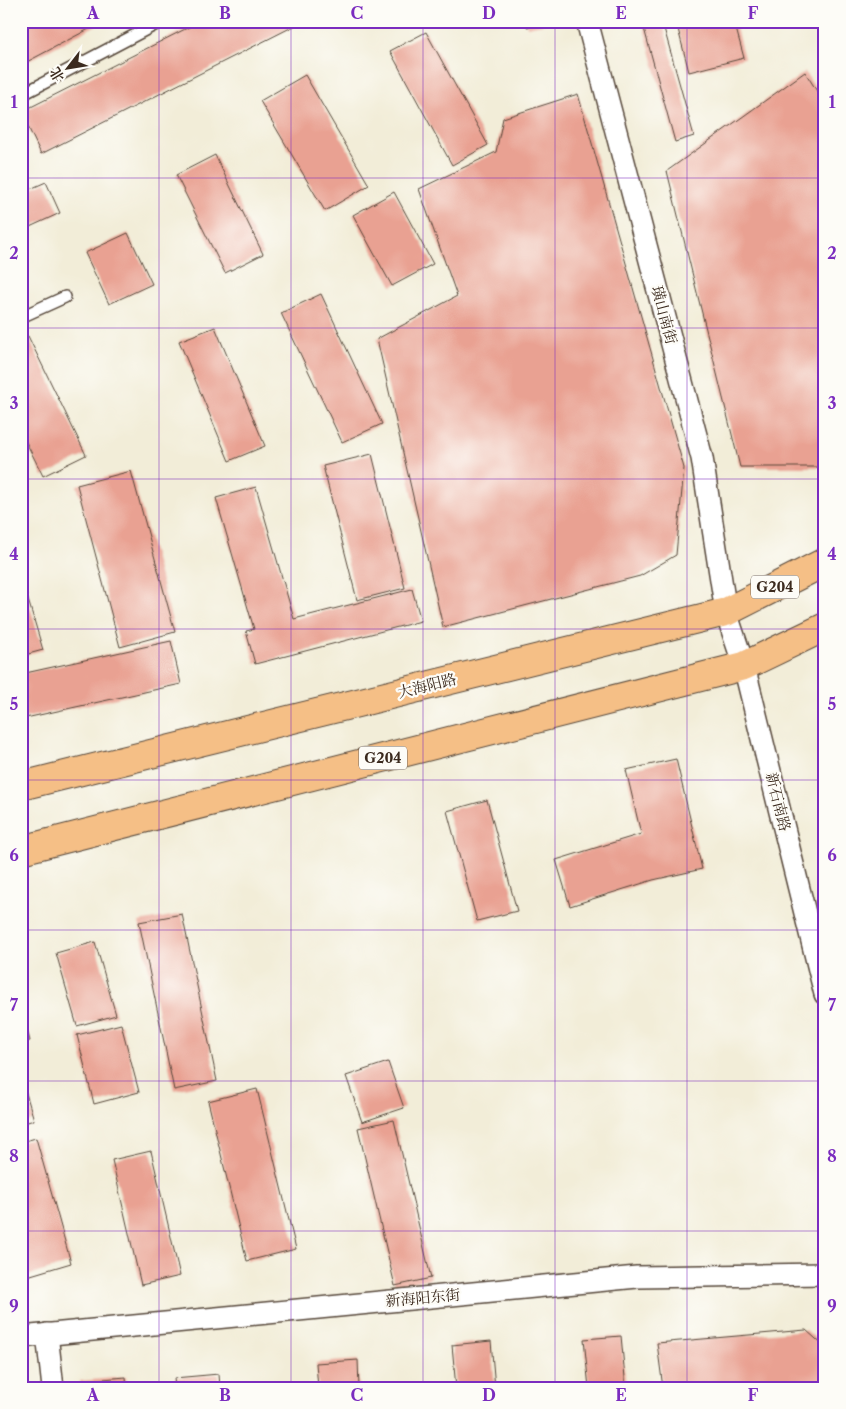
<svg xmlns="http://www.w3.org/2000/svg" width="846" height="1409" font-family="'Libre Caslon Text','Noto Serif SC',serif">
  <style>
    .building { fill: #e9a192 }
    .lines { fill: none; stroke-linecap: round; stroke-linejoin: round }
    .lane-casing { stroke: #56473a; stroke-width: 14 }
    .street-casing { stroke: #56473a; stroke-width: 24 }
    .highway-casing { stroke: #56473a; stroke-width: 30 }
    .lane { stroke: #fff; stroke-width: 11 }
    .street { stroke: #fff; stroke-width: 21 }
    .highway { stroke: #f5bf86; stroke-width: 28 }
    .grid { fill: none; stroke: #7b2cbf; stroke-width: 1; stroke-opacity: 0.55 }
    .labels { text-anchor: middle; stroke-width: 4.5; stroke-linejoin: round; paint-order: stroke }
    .shield { fill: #fdfcf7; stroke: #75695f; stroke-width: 1 }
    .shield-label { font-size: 14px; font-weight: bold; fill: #3b2a1e }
    .street-label { font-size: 15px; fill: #3b2a1e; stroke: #fdfcf7 }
    .neatline { fill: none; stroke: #7b2cbf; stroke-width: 2 }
    .grid-label { font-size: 16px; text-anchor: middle; font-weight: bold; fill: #7b2cbf }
  </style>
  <rect width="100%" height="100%" fill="#fdfcf7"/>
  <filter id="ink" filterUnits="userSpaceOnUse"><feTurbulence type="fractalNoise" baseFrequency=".02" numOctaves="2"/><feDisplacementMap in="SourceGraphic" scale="10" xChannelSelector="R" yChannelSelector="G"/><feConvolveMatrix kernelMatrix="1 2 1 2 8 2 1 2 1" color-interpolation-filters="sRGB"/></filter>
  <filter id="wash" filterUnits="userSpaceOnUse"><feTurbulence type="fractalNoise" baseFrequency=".0096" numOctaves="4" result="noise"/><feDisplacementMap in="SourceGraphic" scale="20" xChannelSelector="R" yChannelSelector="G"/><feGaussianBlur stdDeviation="1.12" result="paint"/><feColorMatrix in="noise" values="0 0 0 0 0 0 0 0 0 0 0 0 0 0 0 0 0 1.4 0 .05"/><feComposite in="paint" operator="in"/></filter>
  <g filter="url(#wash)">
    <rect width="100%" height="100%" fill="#f2edd8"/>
    <g id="blocks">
      <!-- building -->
      <g class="building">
        <path d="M 21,21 L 104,21 L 21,65 Z"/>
        <path d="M 201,21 L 304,21 L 41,154 L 21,112 Z"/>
        <path d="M 526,21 L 553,21 L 553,22 L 527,27 Z"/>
        <path d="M 642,21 L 662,21 L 694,136 L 675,142 Z"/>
        <path d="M 676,21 L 734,21 L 744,58 L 689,72 Z"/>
        <path d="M 426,32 L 488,145 L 452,165 L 390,51 Z"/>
        <path d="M 805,72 L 825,104 L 825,467 L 740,467 L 667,171 Z"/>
        <path d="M 305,75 L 369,185 L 325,211 L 260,101 Z"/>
        <path d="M 578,94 L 684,468 L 676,555 L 640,576 L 443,627 L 377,339 L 457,296 L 419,189 L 496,152 L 503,118 Z"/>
        <path d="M 215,155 L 263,254 L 225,273 L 176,175 Z"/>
        <path d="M 46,182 L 60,213 L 21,231 L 21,193 Z"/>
        <path d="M 394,192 L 433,264 L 392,286 L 353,215 Z"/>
        <path d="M 128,233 L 152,284 L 109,304 L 85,253 Z"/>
        <path d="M 321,294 L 382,424 L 342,442 L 281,313 Z"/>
        <path d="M 215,327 L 265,446 L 229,461 L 179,341 Z"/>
        <path d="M 28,336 L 86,455 L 43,476 L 21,432 L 21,339 Z"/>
        <path d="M 372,454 L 405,588 L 357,600 L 323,466 Z"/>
        <path d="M 131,471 L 175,632 L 120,647 L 77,485 Z"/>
        <path d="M 256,487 L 294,619 L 412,589 L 421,621 L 255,664 L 246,631 L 254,629 L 216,498 Z"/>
        <path d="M 21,576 L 43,650 L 21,656 Z"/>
        <path d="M 171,641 L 181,684 L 21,719 L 21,674 Z"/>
        <path d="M 676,759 L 702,869 L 653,880 L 570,906 L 556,860 L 641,834 L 626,770 Z"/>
        <path d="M 487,800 L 517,911 L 477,921 L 447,811 Z"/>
        <path d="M 182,914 L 217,1081 L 174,1090 L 139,922 Z"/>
        <path d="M 95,942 L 116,1015 L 77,1026 L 56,953 Z"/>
        <path d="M 21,1005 L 30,1041 L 21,1043 Z"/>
        <path d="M 121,1024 L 139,1092 L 94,1104 L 77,1035 Z"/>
        <path d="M 388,1062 L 404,1108 L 362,1122 L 346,1076 Z"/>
        <path d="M 21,1076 L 34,1120 L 21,1124 Z"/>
        <path d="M 257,1089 L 296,1249 L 247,1261 L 208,1101 Z"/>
        <path d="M 394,1120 L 431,1278 L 395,1286 L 358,1128 Z"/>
        <path d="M 36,1138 L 71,1263 L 24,1277 L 21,1265 L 21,1142 Z"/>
        <path d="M 151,1151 L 180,1276 L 141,1285 L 112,1160 Z"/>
        <path d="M 806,1330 L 825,1347 L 825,1388 L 663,1388 L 657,1343 Z"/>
        <path d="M 621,1336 L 626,1388 L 589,1388 L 584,1339 Z"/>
        <path d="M 491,1341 L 495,1388 L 456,1388 L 452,1345 Z"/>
        <path d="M 358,1360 L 359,1388 L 318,1388 L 316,1363 Z"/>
        <path d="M 219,1374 L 220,1388 L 175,1388 L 174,1378 Z"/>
        <path d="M 126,1377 L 127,1388 L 81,1388 L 80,1381 Z"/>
      </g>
    </g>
  </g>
  <g filter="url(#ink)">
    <use href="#blocks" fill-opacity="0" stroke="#56473a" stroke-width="1"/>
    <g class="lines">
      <!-- lane casing -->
      <g class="lane-casing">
        <g id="lane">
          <path d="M 21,95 L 162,21"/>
          <path d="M 21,317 L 65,297"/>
        </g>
      </g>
      <!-- street casing -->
      <g class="street-casing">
        <g id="street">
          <path d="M 587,21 L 702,458 L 726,612 L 744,666 L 825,994"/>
          <path d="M 47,1334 L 53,1388"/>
          <path d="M 21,1337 L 637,1277 L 825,1274"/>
        </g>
      </g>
      <!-- highway casing -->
      <g class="highway-casing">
        <g id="highway">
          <path d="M 21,786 L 726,612 L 825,562"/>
          <path d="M 21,850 L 744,666 L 825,627"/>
        </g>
      </g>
      <!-- lane -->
      <use href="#lane" class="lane"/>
      <!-- street -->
      <use href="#street" class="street"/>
      <!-- highway -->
      <use href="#highway" class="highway"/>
    </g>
  </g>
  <!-- grid -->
  <path class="grid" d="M 159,21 L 159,1388M 291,21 L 291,1388M 423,21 L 423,1388M 555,21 L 555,1388M 687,21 L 687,1388M 21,178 L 825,178M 21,328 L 825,328M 21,479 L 825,479M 21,629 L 825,629M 21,780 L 825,780M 21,930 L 825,930M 21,1081 L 825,1081M 21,1231 L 825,1231"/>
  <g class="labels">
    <!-- shield labels -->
    <g class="shield">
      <rect x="751" y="575.5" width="48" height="23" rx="4"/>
      <rect x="359" y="746.5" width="48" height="23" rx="4"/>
    </g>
    <g class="shield-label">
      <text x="775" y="592">G204</text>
      <text x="383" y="763">G204</text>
    </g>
    <!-- street labels -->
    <g class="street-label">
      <text transform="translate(664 315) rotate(75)" y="5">璜山南街</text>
      <text transform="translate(427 686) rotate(-14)" y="5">大海阳路</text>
      <text transform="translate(778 802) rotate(76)" y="5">新石南路</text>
      <text transform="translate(423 1298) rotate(-5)" y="5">新海阳东街</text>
    </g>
  </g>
  <!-- margin -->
  <rect width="846" height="1409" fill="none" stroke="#fdfcf7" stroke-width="55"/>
  <!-- north arrow -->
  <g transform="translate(68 68) rotate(239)" stroke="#fdfcf7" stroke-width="4" paint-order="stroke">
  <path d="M0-4L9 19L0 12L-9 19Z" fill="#3b2a1e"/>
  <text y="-8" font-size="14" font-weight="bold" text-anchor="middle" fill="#3b2a1e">北</text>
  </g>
  <rect x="28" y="28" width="790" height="1354" class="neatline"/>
  <g class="grid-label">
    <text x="93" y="19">A</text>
    <text x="225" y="19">B</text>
    <text x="357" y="19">C</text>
    <text x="489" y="19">D</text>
    <text x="621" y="19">E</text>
    <text x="753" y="19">F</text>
    <text x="14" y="108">1</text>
    <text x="832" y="108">1</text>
    <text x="14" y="259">2</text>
    <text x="832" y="259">2</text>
    <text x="14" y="409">3</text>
    <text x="832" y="409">3</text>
    <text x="14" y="560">4</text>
    <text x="832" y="560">4</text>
    <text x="14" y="710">5</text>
    <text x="832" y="710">5</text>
    <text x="14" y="861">6</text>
    <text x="832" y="861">6</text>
    <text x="14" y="1011">7</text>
    <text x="832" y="1011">7</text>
    <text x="14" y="1162">8</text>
    <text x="832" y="1162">8</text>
    <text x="14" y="1312">9</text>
    <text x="832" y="1312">9</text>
    <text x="93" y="1401">A</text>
    <text x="225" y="1401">B</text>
    <text x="357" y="1401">C</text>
    <text x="489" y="1401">D</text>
    <text x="621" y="1401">E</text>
    <text x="753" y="1401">F</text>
  </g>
</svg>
